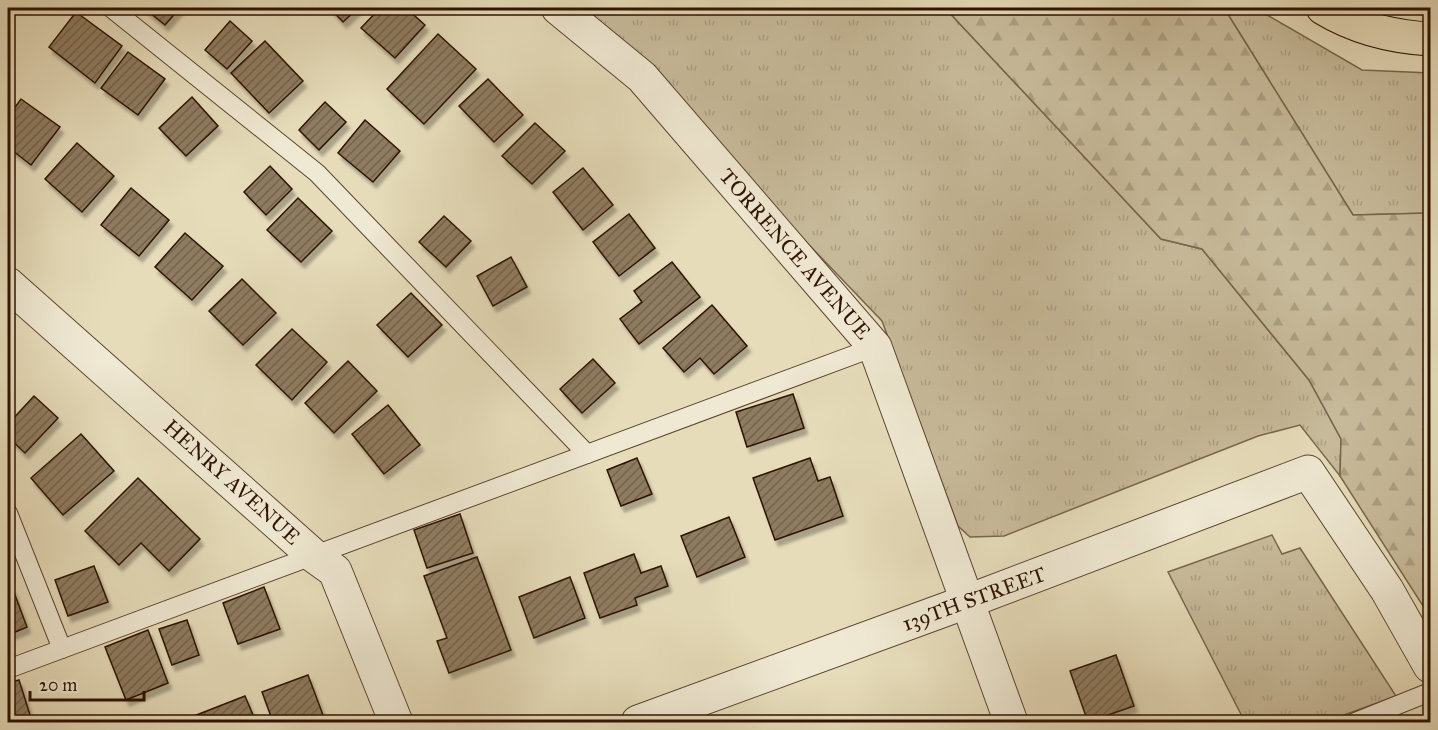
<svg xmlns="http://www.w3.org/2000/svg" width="1438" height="730" font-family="'IM FELL Great Primer',serif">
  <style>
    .grass { fill: url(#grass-tufts); stroke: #7a664d; stroke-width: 1.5 }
    .forest { fill: url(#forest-firs); stroke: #7a664d; stroke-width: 1.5 }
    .building { fill: url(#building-hatch); stroke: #2e1200; stroke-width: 1.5; filter: url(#shadow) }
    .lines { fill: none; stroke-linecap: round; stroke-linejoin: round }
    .lane-casing { stroke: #5c442e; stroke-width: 20 }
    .street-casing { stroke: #5c442e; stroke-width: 35 }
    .highway-casing { stroke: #2e1200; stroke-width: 35 }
    .lane { stroke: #efe8d2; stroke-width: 18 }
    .street { stroke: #efe8d2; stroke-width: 33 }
    .highway { stroke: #e6dcba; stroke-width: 33 }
    .labels { text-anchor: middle; stroke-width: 6; stroke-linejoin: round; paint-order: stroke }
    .street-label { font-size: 21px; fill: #2e1200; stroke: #efe8d2 }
  </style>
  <defs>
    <pattern id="grass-tufts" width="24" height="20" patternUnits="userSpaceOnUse" patternTransform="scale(1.5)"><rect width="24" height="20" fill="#c7ba9a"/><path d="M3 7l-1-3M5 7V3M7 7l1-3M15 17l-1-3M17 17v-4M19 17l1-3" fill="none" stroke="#ab9f83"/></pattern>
    <pattern id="forest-firs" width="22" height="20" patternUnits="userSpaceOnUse" patternTransform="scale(1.5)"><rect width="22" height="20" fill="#c7ba9a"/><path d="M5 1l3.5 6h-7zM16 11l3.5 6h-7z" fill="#ab9f83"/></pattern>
    <pattern id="building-hatch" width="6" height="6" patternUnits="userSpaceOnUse" patternTransform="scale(1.5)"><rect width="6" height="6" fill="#8e7b61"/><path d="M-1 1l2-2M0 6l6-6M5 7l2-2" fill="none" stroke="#74634e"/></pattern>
    <filter id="shadow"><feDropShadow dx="3.5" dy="6" stdDeviation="1.5" flood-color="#0004"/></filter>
  </defs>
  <rect width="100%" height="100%" fill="#e6dcba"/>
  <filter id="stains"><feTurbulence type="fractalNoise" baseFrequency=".00333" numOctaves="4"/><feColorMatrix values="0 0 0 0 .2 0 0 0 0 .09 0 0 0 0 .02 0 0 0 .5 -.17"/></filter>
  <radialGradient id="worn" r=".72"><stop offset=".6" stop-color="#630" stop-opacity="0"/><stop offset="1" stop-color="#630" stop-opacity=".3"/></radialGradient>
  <!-- grass -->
  <g class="grass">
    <path d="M 582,8 L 945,8 L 1161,239 L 1202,249 L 1309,380 L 1341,439 L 1340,476 L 1300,425 L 1258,436 L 1004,536 L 970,537 L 958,526 L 882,321 Z"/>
    <path d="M 1224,8 L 1255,8 L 1362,70 L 1430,73 L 1430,213 L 1353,215 Z"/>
    <path d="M 1272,535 L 1282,554 L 1300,548 L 1396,696 L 1325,722 L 1245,722 L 1168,572 Z"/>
  </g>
  <!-- forest -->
  <path class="forest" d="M 945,8 L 1224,8 L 1353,215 L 1430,213 L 1430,617 L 1340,476 L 1341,439 L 1309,380 L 1202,249 L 1161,239 Z"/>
  <!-- building -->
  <g class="building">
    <path d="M 144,8 L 180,8 L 165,25 Z"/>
    <path d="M 330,8 L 358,8 L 343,22 Z"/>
    <path d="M 380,8 L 406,8 L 425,25 L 395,58 L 361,28 Z"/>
    <path d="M 76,12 L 122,46 L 95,83 L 49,47 Z"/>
    <path d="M 230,21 L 252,41 L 227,69 L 205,50 Z"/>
    <path d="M 438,34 L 476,69 L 424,124 L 387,89 Z"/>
    <path d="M 265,41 L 303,81 L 269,113 L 231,73 Z"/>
    <path d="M 128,52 L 165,79 L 138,115 L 101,88 Z"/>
    <path d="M 488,79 L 523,115 L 494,142 L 459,106 Z"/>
    <path d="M 192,97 L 218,126 L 186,156 L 159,128 Z"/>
    <path d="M 21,99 L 60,127 L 31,165 L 8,147 L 8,117 Z"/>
    <path d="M 325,102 L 346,122 L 319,150 L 299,130 Z"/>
    <path d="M 365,120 L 400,151 L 373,182 L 338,153 Z"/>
    <path d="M 535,123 L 565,151 L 532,184 L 502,156 Z"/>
    <path d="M 77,143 L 114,176 L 82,212 L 45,179 Z"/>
    <path d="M 270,166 L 292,189 L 266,215 L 244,192 Z"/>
    <path d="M 583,168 L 613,205 L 583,230 L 553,192 Z"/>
    <path d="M 131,188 L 169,220 L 139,256 L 101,225 Z"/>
    <path d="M 298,198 L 332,231 L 301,262 L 267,230 Z"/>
    <path d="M 629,214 L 655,248 L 619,276 L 593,242 Z"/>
    <path d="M 444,216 L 471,241 L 446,267 L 419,242 Z"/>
    <path d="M 185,233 L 223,266 L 192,300 L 155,267 Z"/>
    <path d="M 511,257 L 527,287 L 493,306 L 477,276 Z"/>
    <path d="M 672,262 L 700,297 L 639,344 L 620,319 L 642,302 L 634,291 Z"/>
    <path d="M 242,279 L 276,313 L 243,345 L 209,311 Z"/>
    <path d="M 411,293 L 442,325 L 408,357 L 377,325 Z"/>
    <path d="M 712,305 L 747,346 L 714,374 L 700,358 L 684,372 L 663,348 Z"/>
    <path d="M 292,329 L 327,362 L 292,400 L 256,365 Z"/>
    <path d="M 593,359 L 615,383 L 582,413 L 560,389 Z"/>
    <path d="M 348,361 L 377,391 L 334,433 L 305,403 Z"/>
    <path d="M 793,394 L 804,428 L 747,447 L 736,412 Z"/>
    <path d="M 34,396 L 58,418 L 25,453 L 8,437 L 8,424 Z"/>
    <path d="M 388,405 L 420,445 L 384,474 L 352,434 Z"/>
    <path d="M 81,434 L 114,471 L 63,515 L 31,478 Z"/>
    <path d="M 637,458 L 652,494 L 621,506 L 607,470 Z"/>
    <path d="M 810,458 L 818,481 L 830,477 L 843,516 L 775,540 L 753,478 Z"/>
    <path d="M 138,478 L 200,539 L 169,571 L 141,543 L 119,565 L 85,531 Z"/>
    <path d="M 460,514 L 473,553 L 427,568 L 414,530 Z"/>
    <path d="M 729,517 L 745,557 L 697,577 L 681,536 Z"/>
    <path d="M 634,554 L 641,573 L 661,566 L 668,586 L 635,598 L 637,605 L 600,618 L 584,573 Z"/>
    <path d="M 477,557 L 511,650 L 449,673 L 437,641 L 447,638 L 424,576 Z"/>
    <path d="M 94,566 L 108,602 L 68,616 L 55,580 Z"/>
    <path d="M 570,577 L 585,618 L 534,638 L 519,597 Z"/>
    <path d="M 12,587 L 27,627 L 8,635 L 8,589 Z"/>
    <path d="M 264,587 L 280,629 L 238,644 L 223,603 Z"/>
    <path d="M 187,620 L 199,655 L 172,665 L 159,629 Z"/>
    <path d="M 148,630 L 168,683 L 126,700 L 105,647 Z"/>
    <path d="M 1116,655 L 1134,706 L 1088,722 L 1070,671 Z"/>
    <path d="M 308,675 L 323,715 L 304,722 L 273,722 L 262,692 Z"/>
    <path d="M 19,680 L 31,718 L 16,722 L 8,722 L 8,683 Z"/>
    <path d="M 245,696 L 256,722 L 197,722 L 194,716 Z"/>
  </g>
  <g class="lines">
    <!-- lane casing -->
    <g class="lane-casing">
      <g id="lane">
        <path d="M 111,8 L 317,173 L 587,454"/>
        <path d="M 8,513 L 62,649"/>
        <path d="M 8,669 L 875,347"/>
        <path d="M 1355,722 L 1430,692"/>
      </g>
    </g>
    <!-- street casing -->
    <g class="street-casing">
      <g id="street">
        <path d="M 558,8 L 642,77 L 875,347 L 1011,722"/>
        <path d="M 8,284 L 314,556 L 335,571 L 396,722"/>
        <path d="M 638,722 L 966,602 L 1308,472 L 1387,590 L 1430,666"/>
      </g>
    </g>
    <!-- highway casing -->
    <g class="highway-casing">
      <path id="highway" d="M 1323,8 C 1356,28 1392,37 1430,39"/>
    </g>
    <!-- lane -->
    <use href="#lane" class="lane"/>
    <!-- street -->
    <use href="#street" class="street"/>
    <!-- highway -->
    <use href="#highway" class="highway"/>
  </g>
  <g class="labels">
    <!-- street labels -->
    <g class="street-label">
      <text transform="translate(795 254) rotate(49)" y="7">TORRENCE AVENUE</text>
      <text transform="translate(232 482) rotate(42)" y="7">HENRY AVENUE</text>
      <text transform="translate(974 599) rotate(-20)" y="7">139TH STREET</text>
    </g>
  </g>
  <!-- margin -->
  <rect width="1438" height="730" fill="none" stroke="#e6dcba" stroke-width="30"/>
  <rect x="9" y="9" width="1420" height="712" fill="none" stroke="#2e1200" stroke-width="3"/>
  <rect x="15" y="15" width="1408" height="700" fill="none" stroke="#2e1200" stroke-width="1.5"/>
  <!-- scale -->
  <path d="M30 691v9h114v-9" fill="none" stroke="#2e1200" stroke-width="3"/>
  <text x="39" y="691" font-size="18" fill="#2e1200" stroke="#efe8d2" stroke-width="4.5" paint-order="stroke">20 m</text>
  <rect width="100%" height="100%" filter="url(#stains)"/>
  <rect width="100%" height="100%" fill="url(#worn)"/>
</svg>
